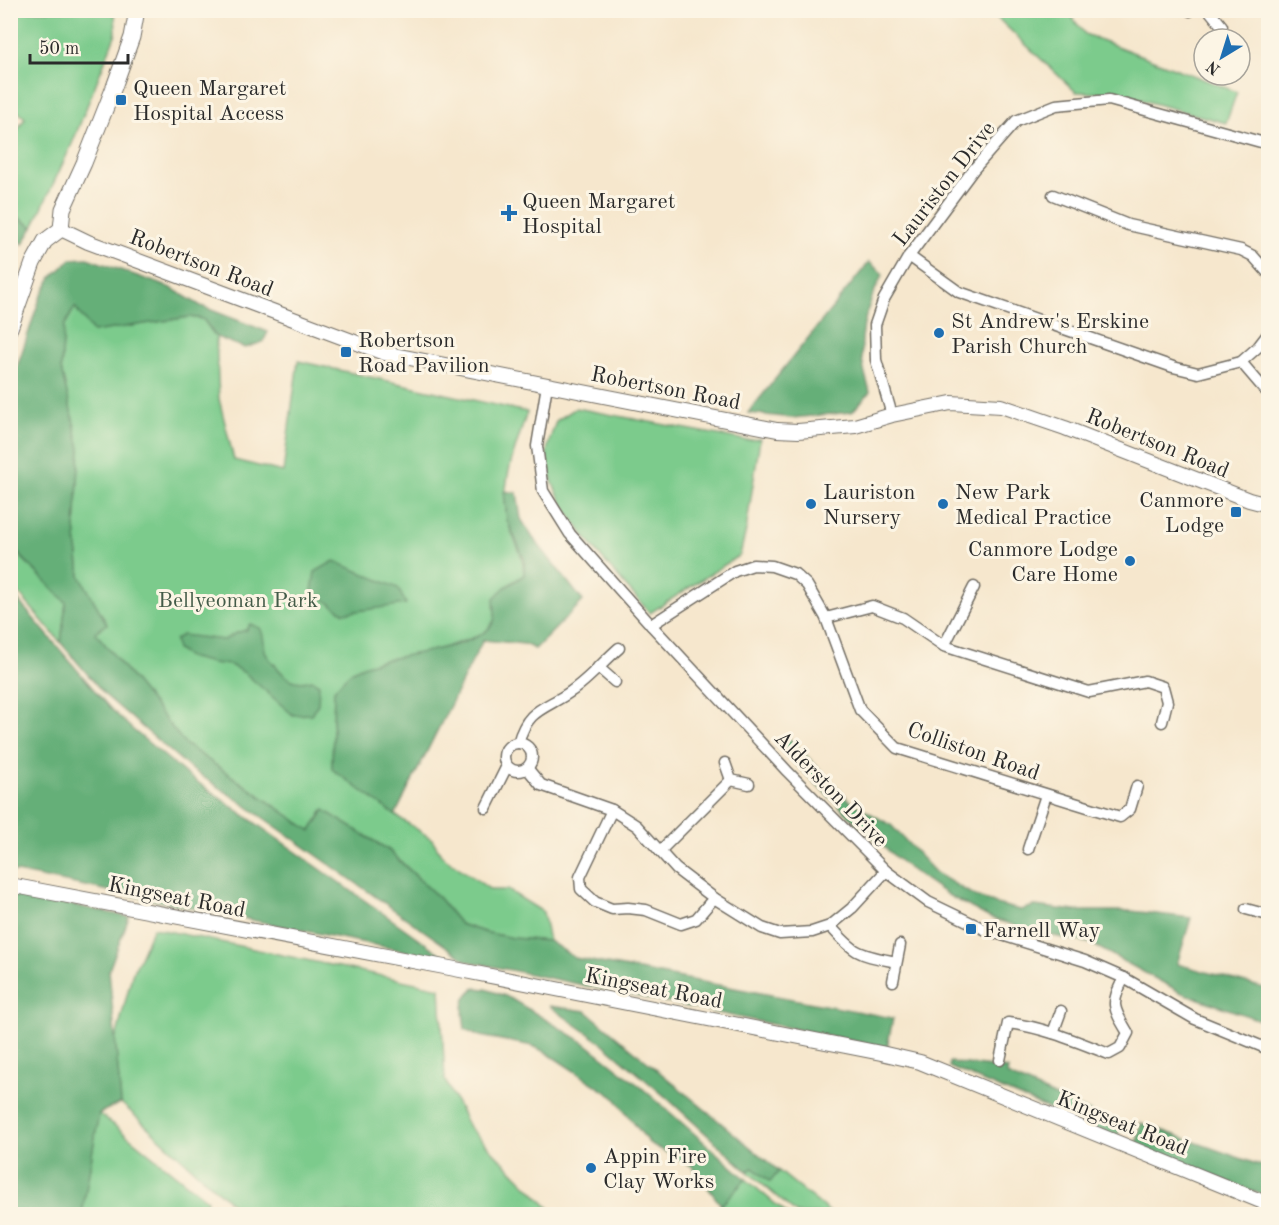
<svg xmlns="http://www.w3.org/2000/svg" width="1279" height="1225" font-family="'Old Standard TT',serif">
  <style>
    .green { fill: #7ccb8c; stroke: #547b5c; stroke-width: 1.5 }
    .forest { fill: #65af78; stroke: #486d52; stroke-width: 1.5 }
    .lines { fill: none; stroke-linecap: round; stroke-linejoin: round }
    .minor-casing { stroke: #726d64; stroke-width: 13 }
    .tertiary-casing { stroke: #726d64; stroke-width: 16 }
    .secondary-casing { stroke: #726d64; stroke-width: 17 }
    .minor { stroke: #fff; stroke-width: 10 }
    .tertiary { stroke: #fff; stroke-width: 14 }
    .secondary { stroke: #fff; stroke-width: 15 }
    .poi-dot { fill: #1f6fb2; stroke: #fcf5e5; stroke-width: 2 }
    .labels { text-anchor: middle; stroke-width: 6; stroke-linejoin: round; paint-order: stroke }
    .poi-label { font-size: 22px; fill: #2b2b2b; stroke: #fcf5e5; text-anchor: start }
    .street-label { font-size: 22px; fill: #2b2b2b; stroke: #fcf5e5 }
    .park-label { font-size: 22px; fill: #435b48; stroke: #fcf5e5 }
  </style>
  <rect width="100%" height="100%" fill="#fcf5e5"/>
  <filter id="ink" filterUnits="userSpaceOnUse"><feTurbulence type="fractalNoise" baseFrequency=".0167" numOctaves="2"/><feDisplacementMap in="SourceGraphic" scale="12" xChannelSelector="R" yChannelSelector="G"/><feConvolveMatrix kernelMatrix="1 2 1 2 8 2 1 2 1" color-interpolation-filters="sRGB"/></filter>
  <filter id="wash" filterUnits="userSpaceOnUse"><feTurbulence type="fractalNoise" baseFrequency=".008" numOctaves="4" result="noise"/><feDisplacementMap in="SourceGraphic" scale="24" xChannelSelector="R" yChannelSelector="G"/><feGaussianBlur stdDeviation="1.35" result="paint"/><feColorMatrix in="noise" values="0 0 0 0 0 0 0 0 0 0 0 0 0 0 0 0 0 1.4 0 .05"/><feComposite in="paint" operator="in"/></filter>
  <g filter="url(#wash)">
    <rect width="100%" height="100%" fill="#f6e7cd"/>
    <!-- green -->
    <g class="green">
      <path d="M 109,10 L 115,15 L 116,33 L 72,144 L 33,227 L 11,212 L 10,141 L 25,118 L 11,105 L 11,11 Z"/>
      <path d="M 990,11 L 1067,11 L 1085,34 L 1237,92 L 1226,123 L 1120,94 L 1076,92 Z"/>
      <path d="M 75,307 L 93,332 L 189,317 L 203,319 L 216,337 L 219,399 L 234,460 L 283,472 L 298,361 L 527,412 C 517,446 500,482 507,517 C 511,540 524,549 524,575 L 504,588 L 494,621 L 484,634 L 425,654 L 367,665 L 350,673 L 334,690 L 332,769 L 395,815 L 432,839 L 442,856 L 491,890 L 508,890 L 543,912 L 549,941 L 513,938 L 484,932 L 460,924 L 438,897 L 388,849 L 323,810 L 311,831 L 185,744 L 95,632 L 107,624 L 80,576 L 75,527 L 80,449 L 61,369 L 64,326 Z"/>
      <path d="M 576,408 L 745,440 L 760,439 L 746,530 L 740,555 L 650,613 C 620,579 542,499 547,452 C 548,442 553,431 556,421 Z"/>
      <path d="M 10,546 L 66,602 L 61,643 L 11,584 Z"/>
      <path d="M 153,928 L 440,988 L 445,1080 L 469,1127 L 555,1214 L 243,1214 L 121,1103 L 115,1042 L 132,975 Z"/>
      <path d="M 99,1113 L 207,1200 L 204,1214 L 82,1214 Z"/>
      <path d="M 753,1168 L 770,1182 L 779,1171 L 832,1214 L 797,1214 L 747,1171 Z"/>
      <path d="M 746,1179 L 787,1214 L 713,1214 Z"/>
    </g>
    <!-- forest -->
    <g class="forest">
      <path d="M 10,212 L 33,227 L 23,244 L 11,234 Z"/>
      <path d="M 87,258 L 171,288 L 201,306 L 268,332 L 263,342 L 245,348 L 216,337 L 203,319 L 189,317 L 93,332 L 75,307 L 64,326 L 61,369 L 80,449 L 75,527 L 80,576 L 107,624 L 95,632 L 185,744 L 311,831 L 324,810 L 388,850 L 438,897 L 460,924 L 484,932 L 513,938 L 549,941 L 575,958 L 893,1018 L 887,1048 L 467,961 L 238,800 L 191,769 L 106,696 L 61,643 L 66,602 L 11,546 L 12,382 L 40,298 L 52,277 L 71,259 Z"/>
      <path d="M 869,262 L 883,274 C 870,298 860,327 862,355 C 862,367 867,380 870,392 L 852,412 L 792,418 L 748,413 Z"/>
      <path d="M 504,491 L 517,493 L 521,519 L 533,538 L 583,601 L 535,649 L 524,644 L 483,640 L 395,815 L 332,769 L 334,690 C 339,684 345,677 351,672 C 379,652 480,654 494,621 C 496,616 494,605 494,598 L 504,588 L 524,575 L 524,559 L 507,520 Z"/>
      <path d="M 334,561 L 398,588 L 406,604 L 344,613 L 312,591 L 315,572 Z"/>
      <path d="M 11,592 L 108,706 L 132,729 L 186,774 L 449,960 L 11,871 Z"/>
      <path d="M 250,624 L 260,628 C 265,637 263,642 265,651 C 266,656 272,662 276,666 C 286,679 296,685 312,680 L 319,684 L 318,704 L 311,714 L 293,715 L 245,673 L 230,665 L 212,663 L 188,657 L 177,650 L 175,640 L 182,635 L 224,640 L 236,633 L 246,630 Z"/>
      <path d="M 790,739 L 852,803 L 891,825 L 936,873 L 973,895 L 996,904 L 1020,910 L 1035,906 L 1075,911 L 1131,911 L 1191,918 L 1177,964 L 1268,989 L 1268,1023 L 1182,993 L 1090,943 L 1043,934 L 990,918 L 948,895 L 907,867 L 855,822 L 777,745 Z"/>
      <path d="M 11,892 L 129,917 L 109,970 L 121,1103 L 99,1113 L 82,1214 L 11,1214 Z"/>
      <path d="M 475,988 L 486,989 L 508,997 L 585,1043 L 641,1087 L 746,1179 L 721,1205 L 692,1166 L 649,1143 L 614,1097 L 547,1053 L 533,1046 L 480,1036 L 465,1029 C 463,1013 459,998 475,988 Z"/>
      <path d="M 549,1006 L 586,1011 L 779,1171 L 770,1182 L 753,1168 L 747,1171 L 668,1099 L 602,1043 Z"/>
      <path d="M 950,1062 L 1008,1069 L 1007,1075 L 1121,1126 L 1117,1138 L 949,1067 Z"/>
      <path d="M 1141,1123 L 1268,1168 L 1268,1197 L 1136,1147 Z"/>
    </g>
  </g>
  <g filter="url(#ink)">
    <g class="lines">
      <!-- minor casing -->
      <g class="minor-casing">
        <g id="minor">
          <path d="M 1209,10 L 1222,26"/>
          <path d="M 1190,11 L 1191,10"/>
          <path d="M 1053,195 L 1128,225 L 1241,250 L 1253,256 L 1268,273"/>
          <path d="M 909,256 L 959,292 L 1173,367 L 1198,373 L 1241,362 L 1258,347 L 1268,334"/>
          <path d="M 1241,362 L 1265,390"/>
          <path d="M 547,385 L 537,446 L 543,491 L 570,534 L 651,625 L 787,771 L 886,871 L 928,902 L 986,930 L 1085,961 L 1124,978 L 1195,1019 L 1268,1049"/>
          <path d="M 892,415 L 876,360 L 875,325 L 884,299 L 909,256 L 973,170 L 1016,121 L 1056,105 L 1109,100 L 1268,144"/>
          <path d="M 826,618 L 872,606 L 903,618 L 944,646 L 1089,692 L 1145,681 L 1163,687 L 1167,702 L 1162,722"/>
          <path d="M 651,625 L 735,571 L 753,565 L 772,566 L 795,574 L 807,585 L 826,618 L 860,710 L 897,748 L 1120,817 L 1130,809 L 1137,786"/>
          <path d="M 944,646 L 974,587"/>
          <path d="M 598,667 L 615,682"/>
          <circle cx="518" cy="757" r="14"/>
          <path d="M 518,743 C 528,708 544,710 570,692 C 588,680 603,662 619,648"/>
          <path d="M 725,763 L 731,780 L 749,784"/>
          <path d="M 527,768 L 541,785 L 612,810 L 637,826 L 676,869 L 714,898 L 762,928 L 780,934 L 812,932 L 830,926 L 852,908 L 886,871"/>
          <path d="M 486,808 L 507,766"/>
          <path d="M 612,810 L 580,877 L 581,889 L 595,902 L 612,909 L 628,908 L 646,910 L 681,924 L 696,919 L 714,898"/>
          <path d="M 1028,849 L 1046,795"/>
          <path d="M 660,851 L 731,780"/>
          <path d="M 1246,909 L 1268,915"/>
          <path d="M 830,926 C 856,955 858,954 896,962"/>
          <path d="M 893,981 L 900,945"/>
          <path d="M 1053,1033 L 1061,1011"/>
          <path d="M 1000,1060 L 1008,1023 C 1043,1027 1076,1041 1109,1054 L 1120,1048 L 1128,1033 C 1113,1008 1110,1004 1124,978"/>
        </g>
      </g>
      <!-- tertiary casing -->
      <g class="tertiary-casing">
        <g id="tertiary">
          <path d="M 61,229 L 88,242 L 384,353 L 777,430 L 798,431 L 855,426 L 892,415 L 951,403 L 1001,406 L 1065,428 L 1249,500 L 1268,505"/>
          <path d="M 10,885 L 455,969 L 881,1053 L 920,1062 L 1268,1204"/>
        </g>
      </g>
      <!-- secondary casing -->
      <g class="secondary-casing">
        <path id="secondary" d="M 10,328 L 33,263 L 45,241 L 61,229 L 63,209 L 84,163 L 114,87 L 132,37 L 137,10"/>
      </g>
      <!-- minor -->
      <use href="#minor" class="minor"/>
      <!-- tertiary -->
      <use href="#tertiary" class="tertiary"/>
      <!-- secondary -->
      <use href="#secondary" class="secondary"/>
    </g>
  </g>
  <!-- markers -->
  <g class="poi-dot">
    <rect x="115" y="94" width="12" height="12" rx="3"/>
    <path d="M506 204h6v6h6v6h-6v6h-6v-6h-6v-6h6z"/>
    <circle cx="939" cy="333" r="6"/>
    <rect x="340" y="346" width="12" height="12" rx="3"/>
    <circle cx="811" cy="504" r="6"/>
    <circle cx="943" cy="504" r="6"/>
    <rect x="1230" y="506" width="12" height="12" rx="3"/>
    <circle cx="1130" cy="561" r="6"/>
    <rect x="965" y="923" width="12" height="12" rx="3"/>
    <circle cx="591" cy="1168" r="6"/>
  </g>
  <g class="labels">
    <!-- poi labels -->
    <g class="poi-label">
      <text x="133" y="95">Queen Margaret<tspan x="133" dy="25">Hospital Access</tspan></text>
      <text x="522" y="208">Queen Margaret<tspan x="522" dy="25">Hospital</tspan></text>
      <text x="951" y="328">St Andrew's Erskine<tspan x="951" dy="25">Parish Church</tspan></text>
      <text x="358" y="347">Robertson<tspan x="358" dy="25">Road Pavilion</tspan></text>
      <text x="823" y="499">Lauriston<tspan x="823" dy="25">Nursery</tspan></text>
      <text x="955" y="499">New Park<tspan x="955" dy="25">Medical Practice</tspan></text>
      <text x="1224" y="507" text-anchor="end">Canmore<tspan x="1224" dy="25">Lodge</tspan></text>
      <text x="1118" y="556" text-anchor="end">Canmore Lodge<tspan x="1118" dy="25">Care Home</tspan></text>
      <text x="983" y="937">Farnell Way</text>
      <text x="603" y="1163">Appin Fire<tspan x="603" dy="25">Clay Works</tspan></text>
    </g>
    <!-- street labels -->
    <g class="street-label">
      <text transform="translate(943 183) rotate(-52)" y="8">Lauriston Drive</text>
      <text transform="translate(202 262) rotate(21)" y="8">Robertson Road</text>
      <text transform="translate(666 387) rotate(11)" y="8">Robertson Road</text>
      <text transform="translate(1158 442) rotate(22)" y="8">Robertson Road</text>
      <text transform="translate(974 750) rotate(19)" y="8">Colliston Road</text>
      <text transform="translate(832 788) rotate(46)" y="8">Alderston Drive</text>
      <text transform="translate(177 896) rotate(11)" y="8">Kingseat Road</text>
      <text transform="translate(654 987) rotate(11)" y="8">Kingseat Road</text>
      <text transform="translate(1123 1122) rotate(22)" y="8">Kingseat Road</text>
    </g>
    <!-- park labels -->
    <g class="park-label">
      <text x="238" y="607">Bellyeoman Park</text>
    </g>
  </g>
  <!-- margin -->
  <rect width="1279" height="1225" fill="none" stroke="#fcf5e5" stroke-width="36"/>
  <!-- north arrow -->
  <g transform="translate(1222 57) rotate(218)"><circle r="28" fill="#fcf5e5" stroke="#a8a49b" stroke-width="1.5"/>
  <path d="M0-4.5L10 22L0 15L-10 22Z" fill="#1f6fb2"/>
  <text y="-9" font-size="16" font-weight="bold" text-anchor="middle" fill="#2b2b2b">N</text>
  </g>
  <!-- scale -->
  <path d="M30 54v9h98v-9" fill="none" stroke="#2b2b2b" stroke-width="3"/>
  <text x="39" y="54" font-size="18" fill="#2b2b2b" stroke="#fcf5e5" stroke-width="4.5" paint-order="stroke">50 m</text>
</svg>
